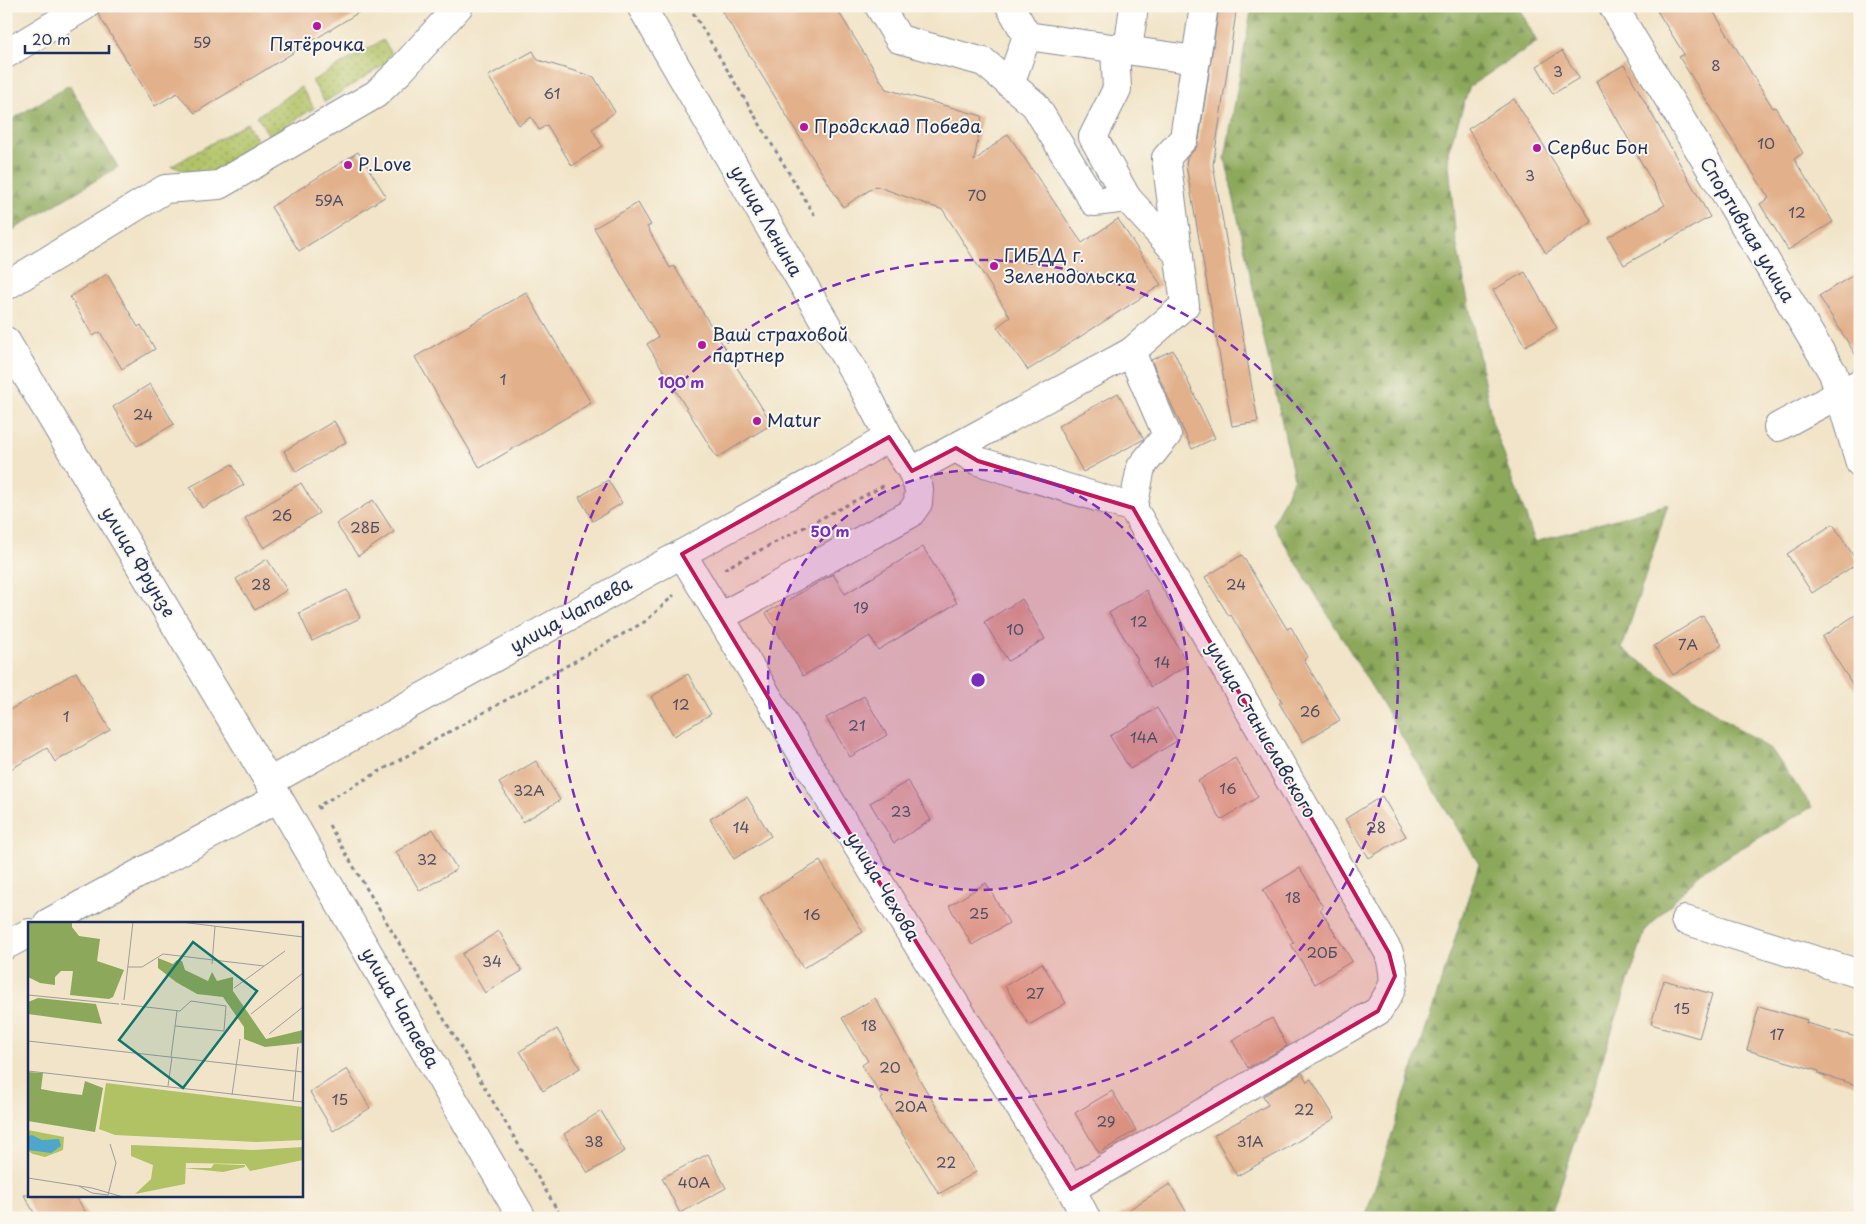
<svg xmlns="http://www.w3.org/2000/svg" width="1866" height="1224" font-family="'Playpen Sans',sans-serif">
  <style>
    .grass { fill: url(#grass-dots); stroke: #667862 }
    .forest { fill: url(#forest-firs); stroke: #546c5c }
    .building { fill: #e2b08a }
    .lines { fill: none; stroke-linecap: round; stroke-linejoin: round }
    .minor-casing { stroke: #868a93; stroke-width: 30 }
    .path { stroke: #868a93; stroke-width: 3; stroke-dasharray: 4 4; stroke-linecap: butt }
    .minor { stroke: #fff; stroke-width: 28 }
    .marked { fill: #c2185b; fill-opacity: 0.2; stroke: #c2185b; stroke-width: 4; stroke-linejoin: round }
    .ring { fill: none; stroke: #7b2cbf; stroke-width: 2.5; stroke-dasharray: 9 6 }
    .poi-dot { fill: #b5179e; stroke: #fbf7ec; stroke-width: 2 }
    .labels { text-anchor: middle; stroke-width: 4; stroke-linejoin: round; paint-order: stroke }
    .number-label { font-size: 15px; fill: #4d4f69 }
    .poi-label { font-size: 18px; fill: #1b2f5e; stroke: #fbf7ec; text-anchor: start }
    .street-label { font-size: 18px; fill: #1b2f5e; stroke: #fbf7ec }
    .inset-road { fill: none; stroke: #9b9c9e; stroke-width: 1 }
    .view { fill: #0f766e; fill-opacity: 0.15; stroke: #0f766e; stroke-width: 2.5 }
    .inset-edge { fill: none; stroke: #1b2f5e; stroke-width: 2.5 }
    .centre { fill: #7b2cbf; stroke: #fbf7ec; stroke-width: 2.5 }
    .ring-label { font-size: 15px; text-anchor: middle; font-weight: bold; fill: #7b2cbf; stroke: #fbf7ec; stroke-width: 4; stroke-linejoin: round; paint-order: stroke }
  </style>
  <defs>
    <pattern id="grass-dots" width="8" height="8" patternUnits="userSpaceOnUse" patternTransform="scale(1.25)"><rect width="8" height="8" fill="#b1c265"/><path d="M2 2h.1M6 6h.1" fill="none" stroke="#8f9e56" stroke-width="1.8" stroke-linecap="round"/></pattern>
    <pattern id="forest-firs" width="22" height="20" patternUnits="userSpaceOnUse" patternTransform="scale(1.25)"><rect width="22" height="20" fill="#8ca85a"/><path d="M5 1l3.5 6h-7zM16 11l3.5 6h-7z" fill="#72894e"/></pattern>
  </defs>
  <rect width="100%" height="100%" fill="#fbf7ec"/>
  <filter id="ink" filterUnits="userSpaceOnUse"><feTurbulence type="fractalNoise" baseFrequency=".02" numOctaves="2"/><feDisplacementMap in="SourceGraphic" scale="10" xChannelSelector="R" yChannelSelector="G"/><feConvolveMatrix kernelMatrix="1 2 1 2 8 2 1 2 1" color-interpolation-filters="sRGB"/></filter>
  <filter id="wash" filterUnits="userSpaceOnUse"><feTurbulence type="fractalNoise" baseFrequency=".0096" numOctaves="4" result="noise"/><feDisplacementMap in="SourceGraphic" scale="20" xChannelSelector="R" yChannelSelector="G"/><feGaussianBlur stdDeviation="1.12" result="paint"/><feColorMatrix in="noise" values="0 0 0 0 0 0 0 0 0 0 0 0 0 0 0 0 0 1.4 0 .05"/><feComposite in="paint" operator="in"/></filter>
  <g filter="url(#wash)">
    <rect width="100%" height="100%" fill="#f1e4c8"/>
    <!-- grass -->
    <g class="grass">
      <path d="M 383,40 L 391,52 L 387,63 L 325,102 L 312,81 Z"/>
      <path d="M 301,87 L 314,108 L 269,136 L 257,116 Z"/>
      <path d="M 247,123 L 257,141 L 209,174 L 185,171 L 172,166 Z"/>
    </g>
    <!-- forest -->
    <g class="forest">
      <path d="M 1252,6 L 1518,6 L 1537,42 L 1470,86 L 1448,152 L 1456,241 L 1492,421 L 1535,542 L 1668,504 L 1622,649 L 1773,752 L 1812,807 L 1702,871 L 1645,931 L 1550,1218 L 1365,1218 L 1479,864 L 1273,524 L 1294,478 L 1225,158 Z"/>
      <path d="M 69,85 L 118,167 L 6,234 L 6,123 Z"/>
    </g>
    <g id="blocks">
      <!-- building -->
      <g class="building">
        <path d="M 101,6 L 369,6 L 195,113 L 177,93 L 155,106 L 98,14 Z"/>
        <path d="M 719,6 L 835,6 L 886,89 L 982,116 L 974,161 L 1008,134 L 1082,243 L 1118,219 L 1161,285 L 1028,370 L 997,327 L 1010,317 L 943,210 L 876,186 L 843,207 Z"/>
        <path d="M 1219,6 L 1237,6 L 1213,165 L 1258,422 L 1232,426 L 1186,165 L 1187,158 L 1196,148 L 1199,140 Z"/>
        <path d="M 1654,6 L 1710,6 L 1773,108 L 1775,107 L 1803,153 L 1794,159 L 1833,222 L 1788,250 L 1760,204 L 1769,198 L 1679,57 L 1684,54 Z"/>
        <path d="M 533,51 L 538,60 L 594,77 L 615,112 L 592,129 L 602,146 L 572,166 L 547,125 L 539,130 L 531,117 L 519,125 L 488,76 Z"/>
        <path d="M 1562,51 L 1579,78 L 1553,94 L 1537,66 Z"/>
        <path d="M 1624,65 L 1710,217 L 1624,265 L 1608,237 L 1665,205 L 1596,81 Z"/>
        <path d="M 1514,99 L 1592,222 L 1546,253 L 1468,129 Z"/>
        <path d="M 358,152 L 386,196 L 299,251 L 271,207 Z"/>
        <path d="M 638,203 L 651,225 L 647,227 L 670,268 L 674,266 L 772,424 L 717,458 L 647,344 L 658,337 L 594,228 Z"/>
        <path d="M 1860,271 L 1860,362 L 1819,296 Z"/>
        <path d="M 1525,272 L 1557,328 L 1525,346 L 1493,290 Z"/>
        <path d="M 107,274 L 138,327 L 141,325 L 155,349 L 122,369 L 100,332 L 93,336 L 70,297 Z"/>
        <path d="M 526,292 L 591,403 L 480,468 L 415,357 Z"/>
        <path d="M 1173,350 L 1215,438 L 1192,449 L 1151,360 Z"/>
        <path d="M 150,384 L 174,424 L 137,446 L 113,407 Z"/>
        <path d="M 1118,393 L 1144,439 L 1083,472 L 1058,426 Z"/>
        <path d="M 334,421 L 346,442 L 296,472 L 284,451 Z"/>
        <path d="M 232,464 L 244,485 L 202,508 L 190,487 Z"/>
        <path d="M 608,480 L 622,503 L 593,521 L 579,497 Z"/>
        <path d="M 301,483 L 319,513 L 264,548 L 245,518 Z"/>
        <path d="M 373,500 L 394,532 L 358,556 L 336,524 Z"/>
        <path d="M 1833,524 L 1858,563 L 1812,593 L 1787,554 Z"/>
        <path d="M 923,547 L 957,603 L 878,650 L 870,636 L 803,676 L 766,613 L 833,574 L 845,594 Z"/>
        <path d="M 1242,555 L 1287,629 L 1291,627 L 1308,657 L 1304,660 L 1340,720 L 1303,742 L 1279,703 L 1282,702 L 1231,615 L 1229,616 L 1205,577 Z"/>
        <path d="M 267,559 L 287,590 L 255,610 L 236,579 Z"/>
        <path d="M 347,590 L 360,618 L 312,641 L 299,613 Z"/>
        <path d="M 1146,590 L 1188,665 L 1151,687 L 1136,661 L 1138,660 L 1109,613 Z"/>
        <path d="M 1022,599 L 1045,639 L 1008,661 L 984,622 Z"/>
        <path d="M 1860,612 L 1860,696 L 1822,637 Z"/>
        <path d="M 1703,616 L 1722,645 L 1673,675 L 1654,646 Z"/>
        <path d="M 76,672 L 110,730 L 55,762 L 47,748 L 6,772 L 6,712 Z"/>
        <path d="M 688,674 L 711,714 L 674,736 L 651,697 Z"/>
        <path d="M 864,696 L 887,735 L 850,757 L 826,718 Z"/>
        <path d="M 1157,708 L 1177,741 L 1130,769 L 1110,736 Z"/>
        <path d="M 1235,758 L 1258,797 L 1221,820 L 1198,781 Z"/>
        <path d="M 536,761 L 560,800 L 523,822 L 499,783 Z"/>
        <path d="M 908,781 L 931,820 L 894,843 L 870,803 Z"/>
        <path d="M 1382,796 L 1406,836 L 1369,858 L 1345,819 Z"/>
        <path d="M 747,797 L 771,836 L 734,859 L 710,819 Z"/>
        <path d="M 433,829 L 457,869 L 420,891 L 396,852 Z"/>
        <path d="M 820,861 L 863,932 L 803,968 L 760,897 Z"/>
        <path d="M 1300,868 L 1323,907 L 1320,909 L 1352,961 L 1315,984 L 1291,944 L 1294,943 L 1263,890 Z"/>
        <path d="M 986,883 L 1009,923 L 972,945 L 949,906 Z"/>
        <path d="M 499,931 L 522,971 L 485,993 L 462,954 Z"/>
        <path d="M 1042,963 L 1066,1003 L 1029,1025 L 1005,986 Z"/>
        <path d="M 1664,980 L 1712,994 L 1699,1038 L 1651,1024 Z"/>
        <path d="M 875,998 L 917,1071 L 915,1072 L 976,1172 L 939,1194 L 881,1099 L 883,1098 L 862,1065 L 868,1061 L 842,1018 Z"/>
        <path d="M 1759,1006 L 1807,1020 L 1806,1023 L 1860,1038 L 1860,1086 L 1819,1074 L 1819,1071 L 1747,1050 Z"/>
        <path d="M 1272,1018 L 1287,1046 L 1248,1068 L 1232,1040 Z"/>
        <path d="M 557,1029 L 580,1068 L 543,1091 L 520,1051 Z"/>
        <path d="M 347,1069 L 370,1108 L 333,1131 L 310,1092 Z"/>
        <path d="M 1302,1073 L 1307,1082 L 1311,1079 L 1335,1118 L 1287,1148 L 1237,1176 L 1214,1135 L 1268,1105 L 1263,1096 Z"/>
        <path d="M 1112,1091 L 1136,1130 L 1099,1153 L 1075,1113 Z"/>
        <path d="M 601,1111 L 625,1151 L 588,1173 L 564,1134 Z"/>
        <path d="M 708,1154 L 726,1188 L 680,1213 L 662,1178 Z"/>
        <path d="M 1170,1184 L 1190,1218 L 1115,1218 Z"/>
        <path d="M 24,1195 L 75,1195 L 89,1218 L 37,1218 Z"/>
      </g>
    </g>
  </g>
  <g filter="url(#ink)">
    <use href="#blocks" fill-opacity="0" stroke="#868a93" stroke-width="1"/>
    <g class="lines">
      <!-- minor casing -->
      <g class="minor-casing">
        <g id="minor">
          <path d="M 641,6 L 864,389 L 889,437 L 912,471 L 919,489 L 918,503 L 910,514 L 720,617"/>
          <path d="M 879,6 L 899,39 L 984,62 L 1035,105 L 1094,202 L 1127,198 L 1179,255"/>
          <path d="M 1010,6 L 1027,36 L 1196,60"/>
          <path d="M 1613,6 L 1833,373 L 1860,463"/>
          <path d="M 1115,48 L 1117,89 L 1093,137 L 1127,198"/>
          <path d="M 1128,50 L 1134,6"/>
          <path d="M 6,54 L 85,6"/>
          <path d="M 1010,84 L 1027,36"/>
          <path d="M 6,286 L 165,189 L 219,185 L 376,94 L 399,72 L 459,6"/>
          <path d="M 6,341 L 269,782 L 522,1218"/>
          <path d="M 1778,427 L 1860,383"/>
          <path d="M 956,448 L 978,461 L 1133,508"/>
          <path d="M 912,471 L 1131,352"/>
          <path d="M 1133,508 L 1141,467 L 1167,435 L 1131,352 L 1185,305 L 1166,158 L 1184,138 L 1204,6"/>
          <path d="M 682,554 L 893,905 L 1071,1189 L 1086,1218"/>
          <path d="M 269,782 L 841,466 L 889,437"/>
          <path d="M 1685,920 L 1860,974"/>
          <path d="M 48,923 L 278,798"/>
          <path d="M 6,945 L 29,933"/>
          <path d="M 1071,1189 L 1378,1011 C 1395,985 1397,983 1389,953 L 1133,508"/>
        </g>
      </g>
      <!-- path -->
      <g class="path">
        <path d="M 689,6 L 816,218"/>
        <path d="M 724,569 L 887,484"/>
        <path d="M 320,809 L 318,806 L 646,621 L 674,595"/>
        <path d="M 329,825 L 562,1218"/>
      </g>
      <!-- minor -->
      <use href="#minor" class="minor"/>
    </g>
  </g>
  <!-- marked area -->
  <path class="marked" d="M 889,437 L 912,471 L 956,448 L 978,461 L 1133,508 L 1389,953 L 1395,976 L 1378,1011 L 1071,1189 L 893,905 L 682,554 Z"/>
  <!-- distance rings -->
  <circle cx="978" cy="680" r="210" fill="#7b2cbf" fill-opacity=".12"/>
  <g class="ring">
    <circle cx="978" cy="680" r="210"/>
    <circle cx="978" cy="680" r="420"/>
  </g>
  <!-- markers -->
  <g class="poi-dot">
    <circle cx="317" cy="26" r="5"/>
    <circle cx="804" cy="127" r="5"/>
    <circle cx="1537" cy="148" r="5"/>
    <circle cx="348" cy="165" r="5"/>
    <circle cx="994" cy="266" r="5"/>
    <circle cx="702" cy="345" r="5"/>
    <circle cx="757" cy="421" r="5"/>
  </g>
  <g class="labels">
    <!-- number labels -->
    <g class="number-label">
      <text x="202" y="48">59</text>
      <text x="1716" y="71">8</text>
      <text x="1558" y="77">3</text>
      <text x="552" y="99">61</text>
      <text x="1766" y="149">10</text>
      <text x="1530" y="181">3</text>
      <text x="977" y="201">70</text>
      <text x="329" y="206">59А</text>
      <text x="1797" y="218">12</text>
      <text x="503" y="385">1</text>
      <text x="143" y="420">24</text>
      <text x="282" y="521">26</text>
      <text x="365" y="533">28Б</text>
      <text x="261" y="590">28</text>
      <text x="1236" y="590">24</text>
      <text x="861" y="613">19</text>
      <text x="1139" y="627">12</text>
      <text x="1015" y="635">10</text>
      <text x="1688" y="650">7А</text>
      <text x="1162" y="668">14</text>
      <text x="681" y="710">12</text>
      <text x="1310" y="717">26</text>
      <text x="66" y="722">1</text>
      <text x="857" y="731">21</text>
      <text x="1144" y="743">14А</text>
      <text x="1228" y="794">16</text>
      <text x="529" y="796">32А</text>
      <text x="901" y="817">23</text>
      <text x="741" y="833">14</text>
      <text x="1376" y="833">28</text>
      <text x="427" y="865">32</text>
      <text x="1293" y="903">18</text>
      <text x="979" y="919">25</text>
      <text x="812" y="920">16</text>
      <text x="1322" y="958">20Б</text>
      <text x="492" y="967">34</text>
      <text x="1035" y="999">27</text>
      <text x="1682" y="1014">15</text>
      <text x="869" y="1031">18</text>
      <text x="1777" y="1040">17</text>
      <text x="890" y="1073">20</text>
      <text x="340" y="1105">15</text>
      <text x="911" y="1112">20А</text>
      <text x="1304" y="1115">22</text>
      <text x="1106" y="1127">29</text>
      <text x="594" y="1147">38</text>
      <text x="1250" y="1147">31А</text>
      <text x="946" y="1168">22</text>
      <text x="694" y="1188">40А</text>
    </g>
    <!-- poi labels -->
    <g class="poi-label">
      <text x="317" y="51" text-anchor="middle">Пятёрочка</text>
      <text x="814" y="133">Продсклад Победа</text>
      <text x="1547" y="154">Сервис Бон</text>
      <text x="358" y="171">P.Love</text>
      <text x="1004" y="262">ГИБДД г.<tspan x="1004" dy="21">Зеленодольска</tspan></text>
      <text x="712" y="341">Ваш страховой<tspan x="712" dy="21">партнер</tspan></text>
      <text x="767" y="427">Matur</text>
    </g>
    <!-- street labels -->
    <g class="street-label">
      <text transform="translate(766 221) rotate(60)" y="6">улица Ленина</text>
      <text transform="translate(1747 230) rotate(59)" y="6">Спортивная улица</text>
      <text transform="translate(138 562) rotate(59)" y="6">улица Фрунзе</text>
      <text transform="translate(571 615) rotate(-29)" y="6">улица Чапаева</text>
      <text transform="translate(1261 730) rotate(60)" y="6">улица Станиславского</text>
      <text transform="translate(883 887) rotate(59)" y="6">улица Чехова</text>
      <text transform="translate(400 1008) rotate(60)" y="6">улица Чапаева</text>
    </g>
  </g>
  <!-- overview -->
  <g transform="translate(28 922)">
    <rect width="275" height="275" fill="#f1e4c8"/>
    <path d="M 0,0 L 44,0 L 44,5 L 51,14 L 72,17 L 69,39 L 96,48 L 85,75 L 81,77 L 42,73 L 45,49 L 33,49 L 27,55 L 27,63 L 12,61 L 0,55 ZM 130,36 L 145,42 L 149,38 L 154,39 L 157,48 L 180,59 L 184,50 L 189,59 L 205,55 L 205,69 L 238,117 L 275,108 L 275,121 L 237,125 L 216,117 L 216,105 L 195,75 L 169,72 L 148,60 L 130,46 ZM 10,76 L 68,82 L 74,102 L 0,92 L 0,80 ZM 0,150 L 15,151 L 13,167 L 29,170 L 54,173 L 57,159 L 75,166 L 67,210 L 0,199 Z" fill="#8ca85a"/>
    <path d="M 0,208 L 36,215 L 35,228 L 17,235 L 5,232 L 0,229 ZM 186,242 L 217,243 L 217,245 L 195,250 L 155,246 L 183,246 Z" fill="#b1c265"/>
    <path d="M 78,161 L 275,185 L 275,218 L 229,220 L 87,213 L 71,207 ZM 103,223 L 225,228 L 275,225 L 275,238 L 222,249 L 217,242 L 158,241 L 157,262 L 107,272 L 123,257 L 125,243 L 103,234 Z" fill="#b1c265"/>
    <path d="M 4,213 L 14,218 L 31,217 L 33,224 L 23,231 L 0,228 L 0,214 Z" fill="#4ea6cb"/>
    <path class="inset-road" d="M 153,0 L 275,15M 184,42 L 187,4M 100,45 L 114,45 L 135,32 L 236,44M 206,66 L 257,29M 0,73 L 91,82M 96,78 L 105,0M 93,82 L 152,89 L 163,79 L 198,84 L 196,109 L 147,104M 223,92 L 275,51M 241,112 L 275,85M 0,119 L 275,150M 143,135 L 149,89M 0,149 L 275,180M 140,164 L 144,135M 204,173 L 212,117M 265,179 L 270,125M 0,256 L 64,266 L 95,275M 51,264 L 64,271 L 80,273 L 88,241 L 82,222"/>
    <path class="view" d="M 165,20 L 229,69 L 155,166 L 91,118 Z"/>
    <rect width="275" height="275" class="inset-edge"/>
  </g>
  <circle cx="978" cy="680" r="8" class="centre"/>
  <g class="ring-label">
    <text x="681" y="388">100 m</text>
    <text x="830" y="537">50 m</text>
  </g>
  <!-- margin -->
  <rect width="1866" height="1224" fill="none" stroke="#fbf7ec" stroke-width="25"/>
  <!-- scale -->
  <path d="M25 45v8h84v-8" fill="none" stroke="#1b2f5e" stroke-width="2.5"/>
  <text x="32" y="45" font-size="15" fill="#1b2f5e" stroke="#fbf7ec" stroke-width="4" paint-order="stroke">20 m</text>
</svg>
